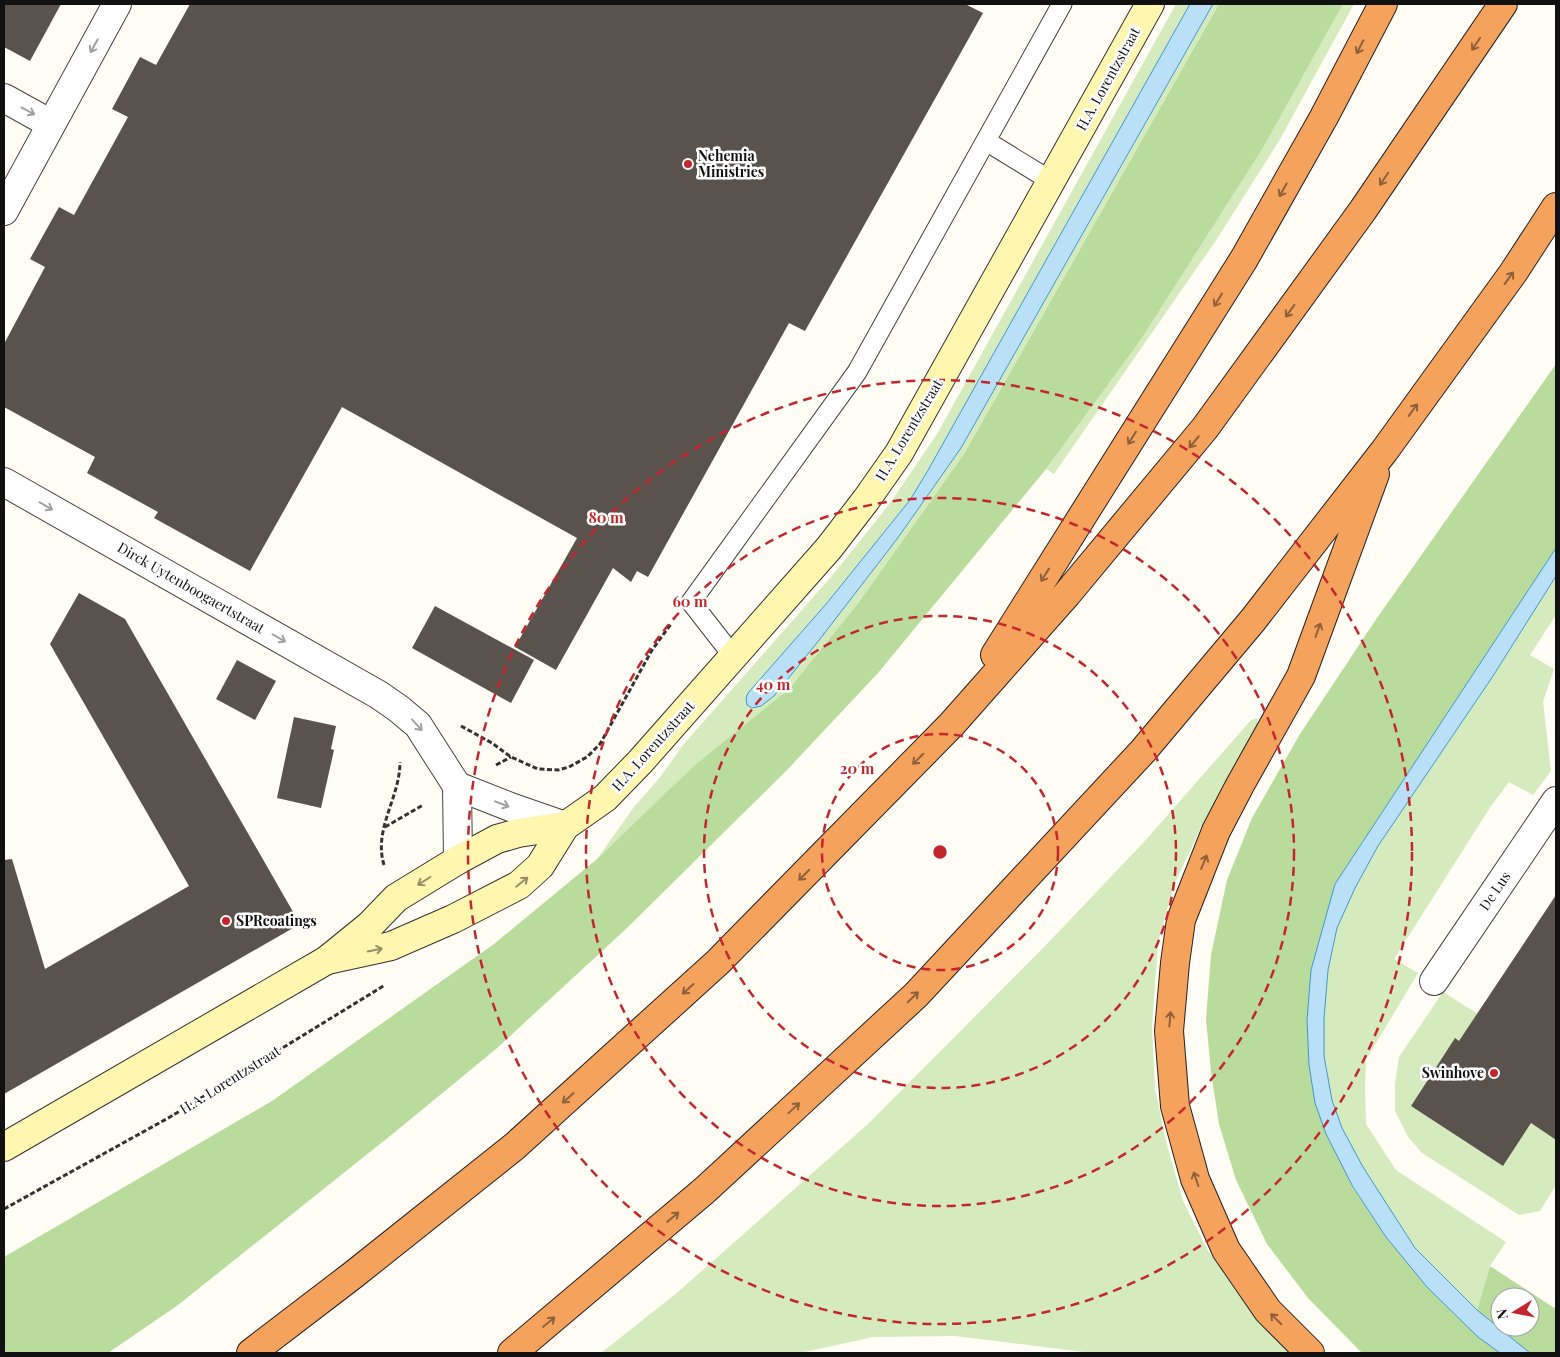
<svg xmlns="http://www.w3.org/2000/svg" width="1560" height="1357" font-family="'Playfair Display',serif">
  <style>
    .green { fill: #d5ebbd }
    .forest { fill: #b9dc9c; fill-rule: evenodd }
    .water { fill: #b9e0f7; stroke: #3f96cf }
    .building { fill: #5a524d }
    .lines { fill: none; stroke-linecap: round; stroke-linejoin: round }
    .lane-casing { stroke: #444; stroke-width: 21 }
    .street-casing { stroke: #444; stroke-width: 30 }
    .secondary-casing { stroke: #333; stroke-width: 30 }
    .highway-casing { stroke: #222; stroke-width: 30 }
    .path { stroke: #333; stroke-width: 3; stroke-dasharray: 5 2.5; stroke-linecap: butt }
    .lane { stroke: #fff; stroke-width: 19 }
    .street { stroke: #fff; stroke-width: 28 }
    .secondary { stroke: #fff6b0; stroke-width: 28 }
    .highway { stroke: #f5a25d; stroke-width: 28 }
    .oneway { stroke: #8e613b }
    .oneway2 { stroke: #a0a0a0 }
    .oneway3 { stroke: #948f68 }
    .ring { fill: none; stroke: #c4262e; stroke-width: 2.5; stroke-dasharray: 9 6 }
    .poi-dot { fill: #c4262e; stroke: #fff; stroke-width: 2 }
    .labels { text-anchor: middle; stroke-width: 5; stroke-linejoin: round; paint-order: stroke }
    .street-label { font-size: 14px; fill: #111; stroke: #fff }
    .poi-label { font-size: 14px; font-weight: bold; fill: #111; stroke: #fff; text-anchor: start }
    .centre { fill: #c4262e; stroke: #fff; stroke-width: 2.5 }
    .ring-label { font-size: 15px; text-anchor: middle; font-weight: bold; fill: #c4262e; stroke: #fff; stroke-width: 5; stroke-linejoin: round; paint-order: stroke }
  </style>
  <rect width="100%" height="100%" fill="#fffdf5"/>
  <!-- green -->
  <g class="green">
    <path d="M 1176,4 L 1190,4 L 927,472 L 910,500 L 827,603 L 748,693 L 774,696 L 820,639 L 897,539 L 961,448 L 1213,4 L 1219,4 L 964,454 L 859,602 L 789,689 L 695,766 L 597,859 L 634,807 L 661,776 L 683,745 L 831,577 L 888,506 L 937,434 Z"/>
    <path d="M 1343,4 L 1354,4 L 1279,141 L 1217,239 L 1054,474 L 1046,469 L 1140,341 L 1263,148 Z"/>
    <path d="M 1556,576 L 1556,615 L 1530,655 L 1554,669 L 1543,702 L 1551,771 L 1533,795 L 1509,782 L 1491,806 L 1394,959 L 1418,973 L 1366,1060 L 1365,1088 L 1366,1124 L 1396,1170 L 1506,1242 L 1490,1266 L 1477,1310 L 1415,1248 L 1363,1167 L 1342,1128 L 1332,1100 L 1324,1056 L 1324,1018 L 1328,970 L 1337,928 L 1355,888 L 1378,846 L 1493,676 Z"/>
    <path d="M 1257,718 L 1258,724 L 1202,825 L 1174,885 L 1158,942 L 1152,1027 L 1155,1088 L 1167,1145 L 1183,1201 L 1207,1249 L 1240,1297 L 1278,1342 L 1291,1353 L 1092,1353 L 955,1336 L 873,1337 L 800,1353 L 601,1353 L 678,1292 L 869,1123 L 1045,946 L 1144,842 L 1251,720 Z"/>
    <path d="M 1443,992 L 1478,1014 L 1460,1041 L 1455,1039 L 1411,1106 L 1503,1166 L 1531,1123 L 1556,1140 L 1556,1185 L 1540,1211 L 1519,1215 L 1422,1153 L 1408,1137 L 1395,1111 L 1395,1084 L 1399,1057 Z"/>
  </g>
  <!-- forest -->
  <g class="forest">
    <path d="M 1219,4 L 1343,4 L 1263,148 L 1140,341 L 1046,469 L 878,673 L 787,770 L 627,928 L 496,1049 L 395,1132 L 178,1305 L 108,1353 L 4,1353 L 4,1257 L 272,1101 L 494,944 L 597,859 L 695,765 L 789,689 L 859,602 L 964,454 Z"/>
    <path d="M 1556,364 L 1556,548 L 1335,884 L 1311,970 L 1307,1020 L 1309,1065 L 1341,1161 L 1353,1188 L 1386,1237 L 1427,1287 L 1478,1337 L 1500,1353 L 1362,1353 L 1308,1298 L 1267,1244 L 1236,1180 L 1219,1124 L 1211,1072 L 1206,1019 L 1211,955 L 1227,880 L 1252,818 L 1300,734 L 1377,618 Z"/>
    <path d="M 1490,1266 L 1556,1309 L 1556,1353 L 1530,1353 L 1477,1310 ZM 1500,1297 L 1530,1297 L 1530,1327 L 1500,1327 Z"/>
  </g>
  <!-- water -->
  <g class="water">
    <path d="M 1190,4 L 1213,4 L 961,448 L 897,539 L 820,639 L 774,696 L 761,706 L 752,708 L 747,705 L 746,698 L 748,693 L 827,603 L 910,500 L 927,472 Z"/>
    <path d="M 1556,548 L 1556,576 L 1493,676 L 1378,846 L 1355,888 L 1337,928 L 1328,970 L 1324,1018 L 1324,1056 L 1332,1100 L 1342,1128 L 1363,1167 L 1415,1248 L 1477,1310 L 1530,1353 L 1500,1353 L 1478,1337 L 1427,1287 L 1386,1237 L 1353,1187 L 1326,1134 L 1315,1103 L 1309,1065 L 1307,1020 L 1311,970 L 1335,884 Z"/>
  </g>
  <!-- building -->
  <g class="building">
    <path d="M 4,4 L 61,4 L 30,61 L 4,47 Z"/>
    <path d="M 190,4 L 965,4 L 983,13 L 805,331 L 789,323 L 648,577 L 637,571 L 631,582 L 613,568 L 556,670 L 515,647 L 577,538 L 342,407 L 250,571 L 154,518 L 158,512 L 87,473 L 95,457 L 4,407 L 4,344 L 45,267 L 30,259 L 59,207 L 74,215 L 128,117 L 112,109 L 140,57 L 156,65 Z"/>
    <path d="M 79,593 L 125,619 L 300,924 L 4,1094 L 4,860 L 12,859 L 45,969 L 189,886 L 50,644 Z"/>
    <path d="M 435,606 L 534,660 L 511,703 L 412,648 Z"/>
    <path d="M 237,660 L 276,681 L 255,720 L 216,699 Z"/>
    <path d="M 294,717 L 336,726 L 331,749 L 334,750 L 321,808 L 277,798 Z"/>
    <path d="M 1556,895 L 1556,1140 L 1531,1123 L 1503,1166 L 1411,1106 L 1455,1038 L 1459,1041 Z"/>
  </g>
  <g class="lines">
    <!-- lane casing -->
    <g class="lane-casing">
      <g id="lane">
        <path d="M 986,141 L 1051,181"/>
        <path d="M 733,656 L 691,602 L 857,372 L 1062,4"/>
      </g>
    </g>
    <!-- street casing -->
    <g class="street-casing">
      <g id="street">
        <path d="M 4,98 L 51,124"/>
        <path d="M 4,211 L 117,4"/>
        <path d="M 4,482 L 379,695 L 399,709 L 418,725 L 457,786 L 458,860"/>
        <path d="M 457,786 L 513,808 L 565,826"/>
        <path d="M 1434,981 L 1556,801"/>
      </g>
    </g>
    <!-- secondary casing -->
    <g class="secondary-casing">
      <g id="secondary">
        <path d="M 327,960 L 391,946 L 453,919 L 519,885 L 540,866 L 565,826 L 605,798 L 640,762 L 829,548 L 866,500 L 899,453 L 1150,4"/>
        <path d="M 4,1147 L 327,960 L 370,925 L 396,898 L 458,860 L 497,839 L 518,833 L 565,826"/>
      </g>
    </g>
    <!-- highway casing -->
    <g class="highway-casing">
      <g id="highway">
        <path d="M 995,655 L 1244,259 L 1324,117 L 1383,4"/>
        <path d="M 251,1353 L 353,1275 L 515,1146 L 718,962 L 952,724 L 1067,594 L 1205,428 L 1363,210 L 1503,4"/>
        <path d="M 512,1353 L 705,1190 L 916,995 L 1143,751 L 1253,620 L 1385,450 L 1513,273 L 1556,207"/>
        <path d="M 1310,1353 L 1268,1311 L 1226,1250 L 1195,1179 L 1175,1106 L 1169,1031 L 1175,963 L 1181,920 L 1216,831 L 1240,785 L 1301,676 L 1375,474"/>
      </g>
    </g>
    <!-- path -->
    <g class="path">
      <path d="M 461,726 L 492,743 L 511,757 L 538,769 L 558,770 L 569,767 L 587,757 L 600,744 L 652,650 L 671,624"/>
      <path d="M 496,765 L 511,757"/>
      <path d="M 385,827 L 423,805"/>
      <path d="M 384,865 C 373,829 400,798 400,762"/>
      <path d="M 4,1209 L 170,1117 L 385,985"/>
    </g>
    <!-- lane -->
    <use href="#lane" class="lane"/>
    <!-- street -->
    <use href="#street" class="street"/>
    <!-- secondary -->
    <use href="#secondary" class="secondary"/>
    <!-- highway -->
    <use href="#highway" class="highway"/>
  </g>
  <!-- one-way arrows -->
  <defs><path id="oneway-shaft" d="M-6 0H5M1.5-3L5.5 0L1.5 3" fill="none" stroke-width="1.6" stroke-linecap="round" stroke-linejoin="round" transform="scale(1.25)"/></defs>
  <g class="oneway">
    <use href="#oneway-shaft" transform="translate(1476 44) rotate(124)"/>
    <use href="#oneway-shaft" transform="translate(1360 47) rotate(117)"/>
    <use href="#oneway-shaft" transform="translate(1384 179) rotate(124)"/>
    <use href="#oneway-shaft" transform="translate(1283 190) rotate(119)"/>
    <use href="#oneway-shaft" transform="translate(1509 278) rotate(-54)"/>
    <use href="#oneway-shaft" transform="translate(1218 300) rotate(122)"/>
    <use href="#oneway-shaft" transform="translate(1290 311) rotate(126)"/>
    <use href="#oneway-shaft" transform="translate(1413 410) rotate(-54)"/>
    <use href="#oneway-shaft" transform="translate(1132 438) rotate(122)"/>
    <use href="#oneway-shaft" transform="translate(1194 442) rotate(130)"/>
    <use href="#oneway-shaft" transform="translate(1045 575) rotate(122)"/>
    <use href="#oneway-shaft" transform="translate(1318 630) rotate(-70)"/>
    <use href="#oneway-shaft" transform="translate(918 759) rotate(135)"/>
    <use href="#oneway-shaft" transform="translate(1204 862) rotate(-68)"/>
    <use href="#oneway-shaft" transform="translate(804 875) rotate(135)"/>
    <use href="#oneway-shaft" transform="translate(688 989) rotate(138)"/>
    <use href="#oneway-shaft" transform="translate(913 997) rotate(-44)"/>
    <use href="#oneway-shaft" transform="translate(1170 1019) rotate(-85)"/>
    <use href="#oneway-shaft" transform="translate(568 1098) rotate(138)"/>
    <use href="#oneway-shaft" transform="translate(794 1108) rotate(-43)"/>
    <use href="#oneway-shaft" transform="translate(1196 1179) rotate(-109)"/>
    <use href="#oneway-shaft" transform="translate(673 1217) rotate(-40)"/>
    <use href="#oneway-shaft" transform="translate(1276 1319) rotate(-135)"/>
    <use href="#oneway-shaft" transform="translate(549 1322) rotate(-40)"/>
  </g>
  <g class="oneway2">
    <use href="#oneway-shaft" transform="translate(94 46) rotate(119)"/>
    <use href="#oneway-shaft" transform="translate(28 111) rotate(28)"/>
    <use href="#oneway-shaft" transform="translate(46 506) rotate(30)"/>
    <use href="#oneway-shaft" transform="translate(279 638) rotate(30)"/>
    <use href="#oneway-shaft" transform="translate(417 725) rotate(48)"/>
    <use href="#oneway-shaft" transform="translate(502 804) rotate(21)"/>
  </g>
  <g class="oneway3">
    <use href="#oneway-shaft" transform="translate(424 881) rotate(148)"/>
    <use href="#oneway-shaft" transform="translate(522 882) rotate(-39)"/>
    <use href="#oneway-shaft" transform="translate(375 950) rotate(-12)"/>
  </g>
  <!-- distance rings -->
  <g class="ring">
    <circle cx="940" cy="852" r="118"/>
    <circle cx="940" cy="852" r="236"/>
    <circle cx="940" cy="852" r="354"/>
    <circle cx="940" cy="852" r="472"/>
  </g>
  <!-- markers -->
  <g class="poi-dot">
    <circle cx="688" cy="164" r="5"/>
    <circle cx="226" cy="921" r="5"/>
    <circle cx="1494" cy="1073" r="5"/>
  </g>
  <g class="labels">
    <!-- street labels -->
    <g class="street-label">
      <text transform="translate(1108 79) rotate(-61)" y="5">H.A. Lorentzstraat</text>
      <text transform="translate(909 430) rotate(-59)" y="5">H.A. Lorentzstraat</text>
      <text transform="translate(191 588) rotate(30)" y="5">Dirck Uytenboogaertstraat</text>
      <text transform="translate(653 746) rotate(-48)" y="5">H.A. Lorentzstraat</text>
      <text transform="translate(1495 891) rotate(-56)" y="5">De Lus</text>
      <text transform="translate(230 1080) rotate(-32)" y="5">H.A. Lorentzstraat</text>
    </g>
    <!-- poi labels -->
    <g class="poi-label">
      <text x="698" y="161">Nehemia<tspan x="698" dy="16">Ministries</tspan></text>
      <text x="236" y="926">SPRcoatings</text>
      <text x="1484" y="1078" text-anchor="end">Swinhove</text>
    </g>
  </g>
  <circle cx="940" cy="852" r="8" class="centre"/>
  <g class="ring-label">
    <text x="606" y="523">80 m</text>
    <text x="690" y="607">60 m</text>
    <text x="773" y="690">40 m</text>
    <text x="857" y="774">20 m</text>
  </g>
  <!-- border -->
  <rect width="1560" height="1357" fill="none" stroke="#111111" stroke-width="10"/>
  <!-- north arrow -->
  <g transform="translate(1515 1312) rotate(260)"><circle r="24" fill="#ffffff" stroke="#a0a0a0"/>
  <path d="M0-4L9 19L0 12L-9 19Z" fill="#c4262e"/>
  <text y="-8" font-size="14" font-weight="bold" text-anchor="middle" fill="#111111">N</text>
  </g>
</svg>
